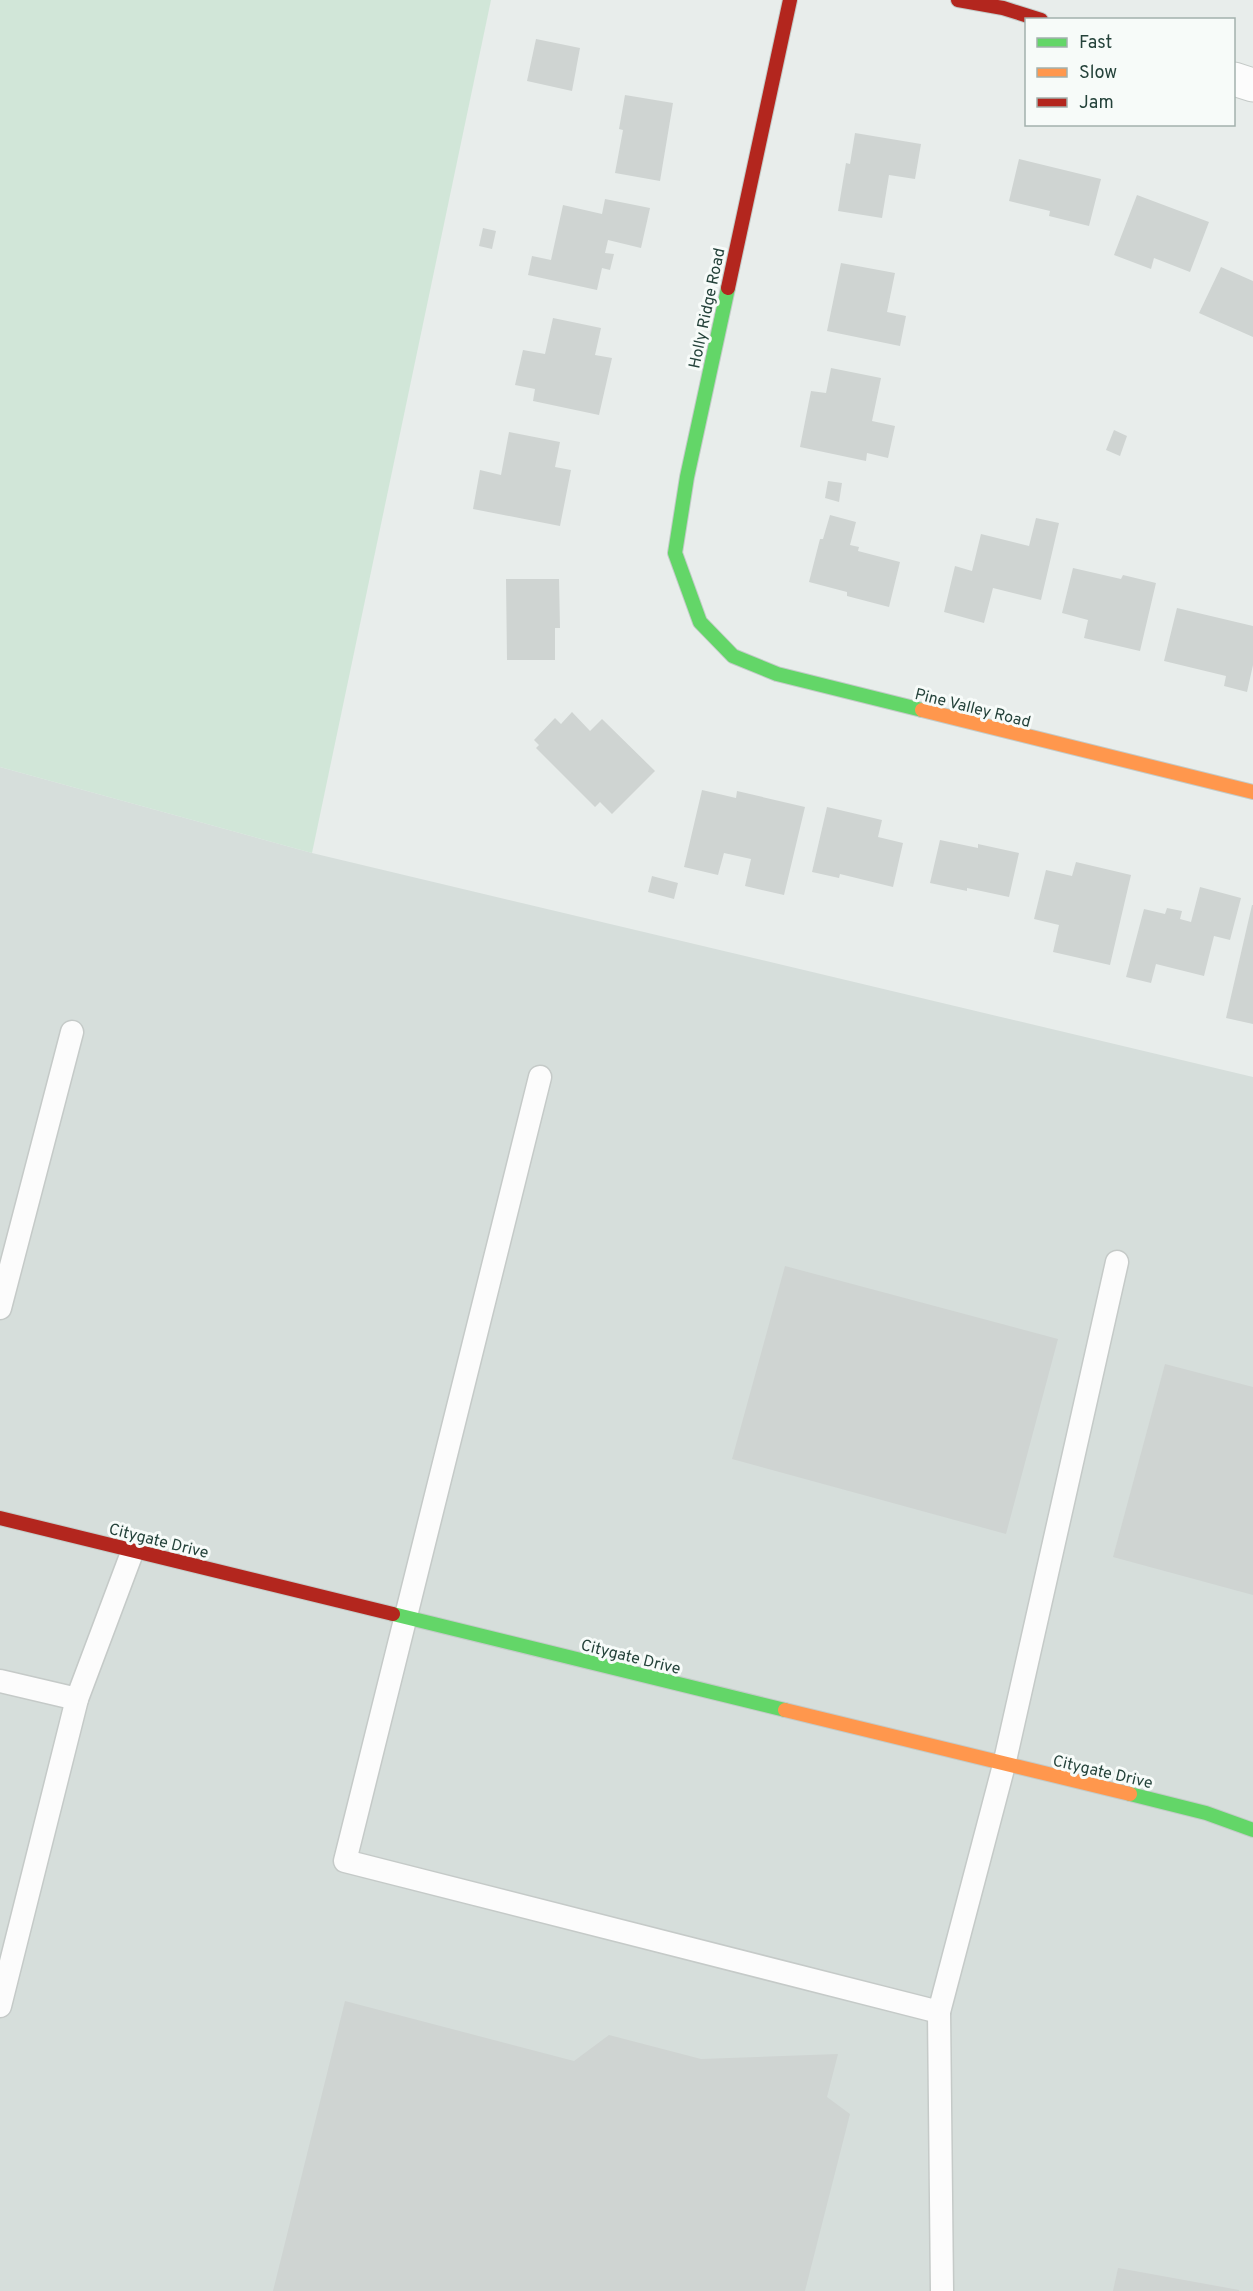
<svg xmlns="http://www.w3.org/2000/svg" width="1253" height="2291" font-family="Overpass,sans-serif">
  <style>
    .built { fill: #d6dedb }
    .green { fill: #d1e6d8 }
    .building { fill: #cfd4d2 }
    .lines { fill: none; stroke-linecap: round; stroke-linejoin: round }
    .lane-casing { stroke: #c5cac8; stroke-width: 25 }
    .street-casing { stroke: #c5cac8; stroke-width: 35 }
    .fast-casing { stroke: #c3cbc8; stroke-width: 16 }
    .slow-casing { stroke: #c3cbc8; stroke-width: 16 }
    .jam-casing { stroke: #c3cbc8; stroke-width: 16 }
    .lane { stroke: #fcfcfc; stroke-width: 22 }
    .street { stroke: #fcfcfc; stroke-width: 33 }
    .fast { stroke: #63d668; stroke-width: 14 }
    .slow { stroke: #ff974d; stroke-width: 14 }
    .jam { stroke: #b3261e; stroke-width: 14 }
    .labels { text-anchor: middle; stroke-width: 6; stroke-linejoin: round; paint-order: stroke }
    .street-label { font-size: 16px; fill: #24423a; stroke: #f7fbf9 }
  </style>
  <rect width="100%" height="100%" fill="#e8edeb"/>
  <!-- built -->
  <path class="built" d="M 0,767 L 312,853 L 1253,1077 L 1253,2291 L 0,2291 Z"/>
  <!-- green -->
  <path class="green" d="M 0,0 L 491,0 L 312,853 L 0,767 Z"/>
  <!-- building -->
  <g class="building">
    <path d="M 536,39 L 580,48 L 572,91 L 527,81 Z"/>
    <path d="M 625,95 L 673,103 L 660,181 L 615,173 L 623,130 L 619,129 Z"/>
    <path d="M 855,133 L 921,144 L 915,179 L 889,175 L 882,218 L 838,211 L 846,163 L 850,164 Z"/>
    <path d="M 1019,159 L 1101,179 L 1089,226 L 1049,216 L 1050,211 L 1009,201 Z"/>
    <path d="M 1137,195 L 1209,222 L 1190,272 L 1154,258 L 1151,269 L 1114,255 Z"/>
    <path d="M 605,199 L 650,208 L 641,248 L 608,240 L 605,253 L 614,254 L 610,270 L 602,268 L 597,290 L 528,275 L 532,256 L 551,260 L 563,205 L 602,214 Z"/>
    <path d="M 483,228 L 496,231 L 492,249 L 479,246 Z"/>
    <path d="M 841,263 L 895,273 L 887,312 L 906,316 L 900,346 L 827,331 Z"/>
    <path d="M 1221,267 L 1253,281 L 1253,337 L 1199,313 Z"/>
    <path d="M 553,318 L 601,328 L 595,355 L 612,358 L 599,415 L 533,401 L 535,389 L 515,385 L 523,350 L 545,354 Z"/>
    <path d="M 831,368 L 881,378 L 872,421 L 895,426 L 888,458 L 867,453 L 866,461 L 800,447 L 811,391 L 826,393 Z"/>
    <path d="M 1114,430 L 1127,436 L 1120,456 L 1106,450 Z"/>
    <path d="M 509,432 L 560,442 L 555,467 L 571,470 L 560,526 L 473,509 L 480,470 L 501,475 Z"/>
    <path d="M 828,481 L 842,483 L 839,502 L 825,498 Z"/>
    <path d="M 830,515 L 856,522 L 850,545 L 859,547 L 858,551 L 900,562 L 889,607 L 847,596 L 847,592 L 809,582 L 820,539 L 823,539 Z"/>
    <path d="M 1036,518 L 1059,523 L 1041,600 L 993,588 L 984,623 L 944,612 L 955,566 L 972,571 L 981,534 L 1029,546 Z"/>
    <path d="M 1073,568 L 1121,579 L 1123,575 L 1156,583 L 1140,651 L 1084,638 L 1088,620 L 1062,613 Z"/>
    <path d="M 506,579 L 559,579 L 560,628 L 555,628 L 555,660 L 507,660 Z"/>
    <path d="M 1177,608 L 1253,626 L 1253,665 L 1247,692 L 1224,686 L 1226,676 L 1164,661 Z"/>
    <path d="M 572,712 L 590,731 L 602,719 L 655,771 L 612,814 L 600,802 L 595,807 L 536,748 L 539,745 L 534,740 L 555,718 L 561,724 Z"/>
    <path d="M 702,790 L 736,798 L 737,791 L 805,807 L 784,895 L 745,886 L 751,859 L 724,853 L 718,875 L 684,867 Z"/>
    <path d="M 827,807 L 882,820 L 878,837 L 903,843 L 893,887 L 840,874 L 839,878 L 812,872 Z"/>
    <path d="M 940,840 L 978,848 L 978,844 L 1019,853 L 1009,897 L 967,888 L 967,891 L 930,883 Z"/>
    <path d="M 1076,862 L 1131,875 L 1110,965 L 1053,952 L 1059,925 L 1034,919 L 1046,870 L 1072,876 Z"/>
    <path d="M 652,876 L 678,883 L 674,899 L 648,892 Z"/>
    <path d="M 1200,887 L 1241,898 L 1230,940 L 1214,936 L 1204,976 L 1156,964 L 1151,983 L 1126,977 L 1144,909 L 1165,914 L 1167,908 L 1182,911 L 1180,919 L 1191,922 Z"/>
    <path d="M 1252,905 L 1253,905 L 1253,1024 L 1226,1018 Z"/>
    <path d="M 785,1266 L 1058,1339 L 1006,1534 L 732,1459 Z"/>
    <path d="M 1165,1364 L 1253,1387 L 1253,1595 L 1113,1557 Z"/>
    <path d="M 345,2001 L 574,2061 L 609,2035 L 701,2059 L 838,2054 L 827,2097 L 850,2114 L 805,2291 L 273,2291 Z"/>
    <path d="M 1118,2268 L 1239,2290 L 1239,2291 L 1113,2291 Z"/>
  </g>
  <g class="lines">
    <!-- lane casing -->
    <g class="lane-casing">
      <g id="lane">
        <path d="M 540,1077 L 345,1861 L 939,2012 L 1004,1765 L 1117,1262"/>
        <path d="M 0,1308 L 72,1032"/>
        <path d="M 0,1681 L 77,1699"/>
        <path d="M 0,2006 L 77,1699 L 133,1550"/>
        <path d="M 939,2012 L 942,2291"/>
      </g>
    </g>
    <!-- street casing -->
    <g class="street-casing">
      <path id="street" d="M 1234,79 L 1253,85"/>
    </g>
    <!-- fast casing -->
    <g class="fast-casing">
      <g id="fast">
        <path d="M 728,288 L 687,477 L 675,553 L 700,622 L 733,656 L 777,674 L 922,710"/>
        <path d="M 393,1614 L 785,1710"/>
        <path d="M 1130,1794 L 1206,1813 L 1253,1830"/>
      </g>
    </g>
    <!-- slow casing -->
    <g class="slow-casing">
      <g id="slow">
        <path d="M 922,710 L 1253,792"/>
        <path d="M 785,1710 L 1130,1794"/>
      </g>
    </g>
    <!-- jam casing -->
    <g class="jam-casing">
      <g id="jam">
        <path d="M 958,0 L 1003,8 L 1041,20"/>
        <path d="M 728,288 L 790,0"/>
        <path d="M 0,1518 L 393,1614"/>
      </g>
    </g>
    <!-- lane -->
    <use href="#lane" class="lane"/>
    <!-- street -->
    <use href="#street" class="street"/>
    <!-- fast -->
    <use href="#fast" class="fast"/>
    <!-- slow -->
    <use href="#slow" class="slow"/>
    <!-- jam -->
    <use href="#jam" class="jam"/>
  </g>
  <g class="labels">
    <!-- street labels -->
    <g class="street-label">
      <text transform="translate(706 308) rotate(-78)" y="6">Holly Ridge Road</text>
      <text transform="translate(973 707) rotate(14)" y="6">Pine Valley Road</text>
      <text transform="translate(159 1540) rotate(14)" y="6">Citygate Drive</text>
      <text transform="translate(631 1656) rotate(14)" y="6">Citygate Drive</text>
      <text transform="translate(1103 1771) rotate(13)" y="6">Citygate Drive</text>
    </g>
  </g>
  <!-- legend -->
  <rect x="1025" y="18" width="210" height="108" fill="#f7fbf9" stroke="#a3b1ad" stroke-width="1.5"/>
  <rect x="1037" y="38" width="30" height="9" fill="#63d668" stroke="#a3b1ad" stroke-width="1.5"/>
  <text x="1079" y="48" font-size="18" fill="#24423a">Fast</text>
  <rect x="1037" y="68" width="30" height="9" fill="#ff974d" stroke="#a3b1ad" stroke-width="1.5"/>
  <text x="1079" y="78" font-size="18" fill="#24423a">Slow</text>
  <rect x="1037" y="98" width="30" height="9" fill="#b3261e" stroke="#a3b1ad" stroke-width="1.5"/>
  <text x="1079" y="108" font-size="18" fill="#24423a">Jam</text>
</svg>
